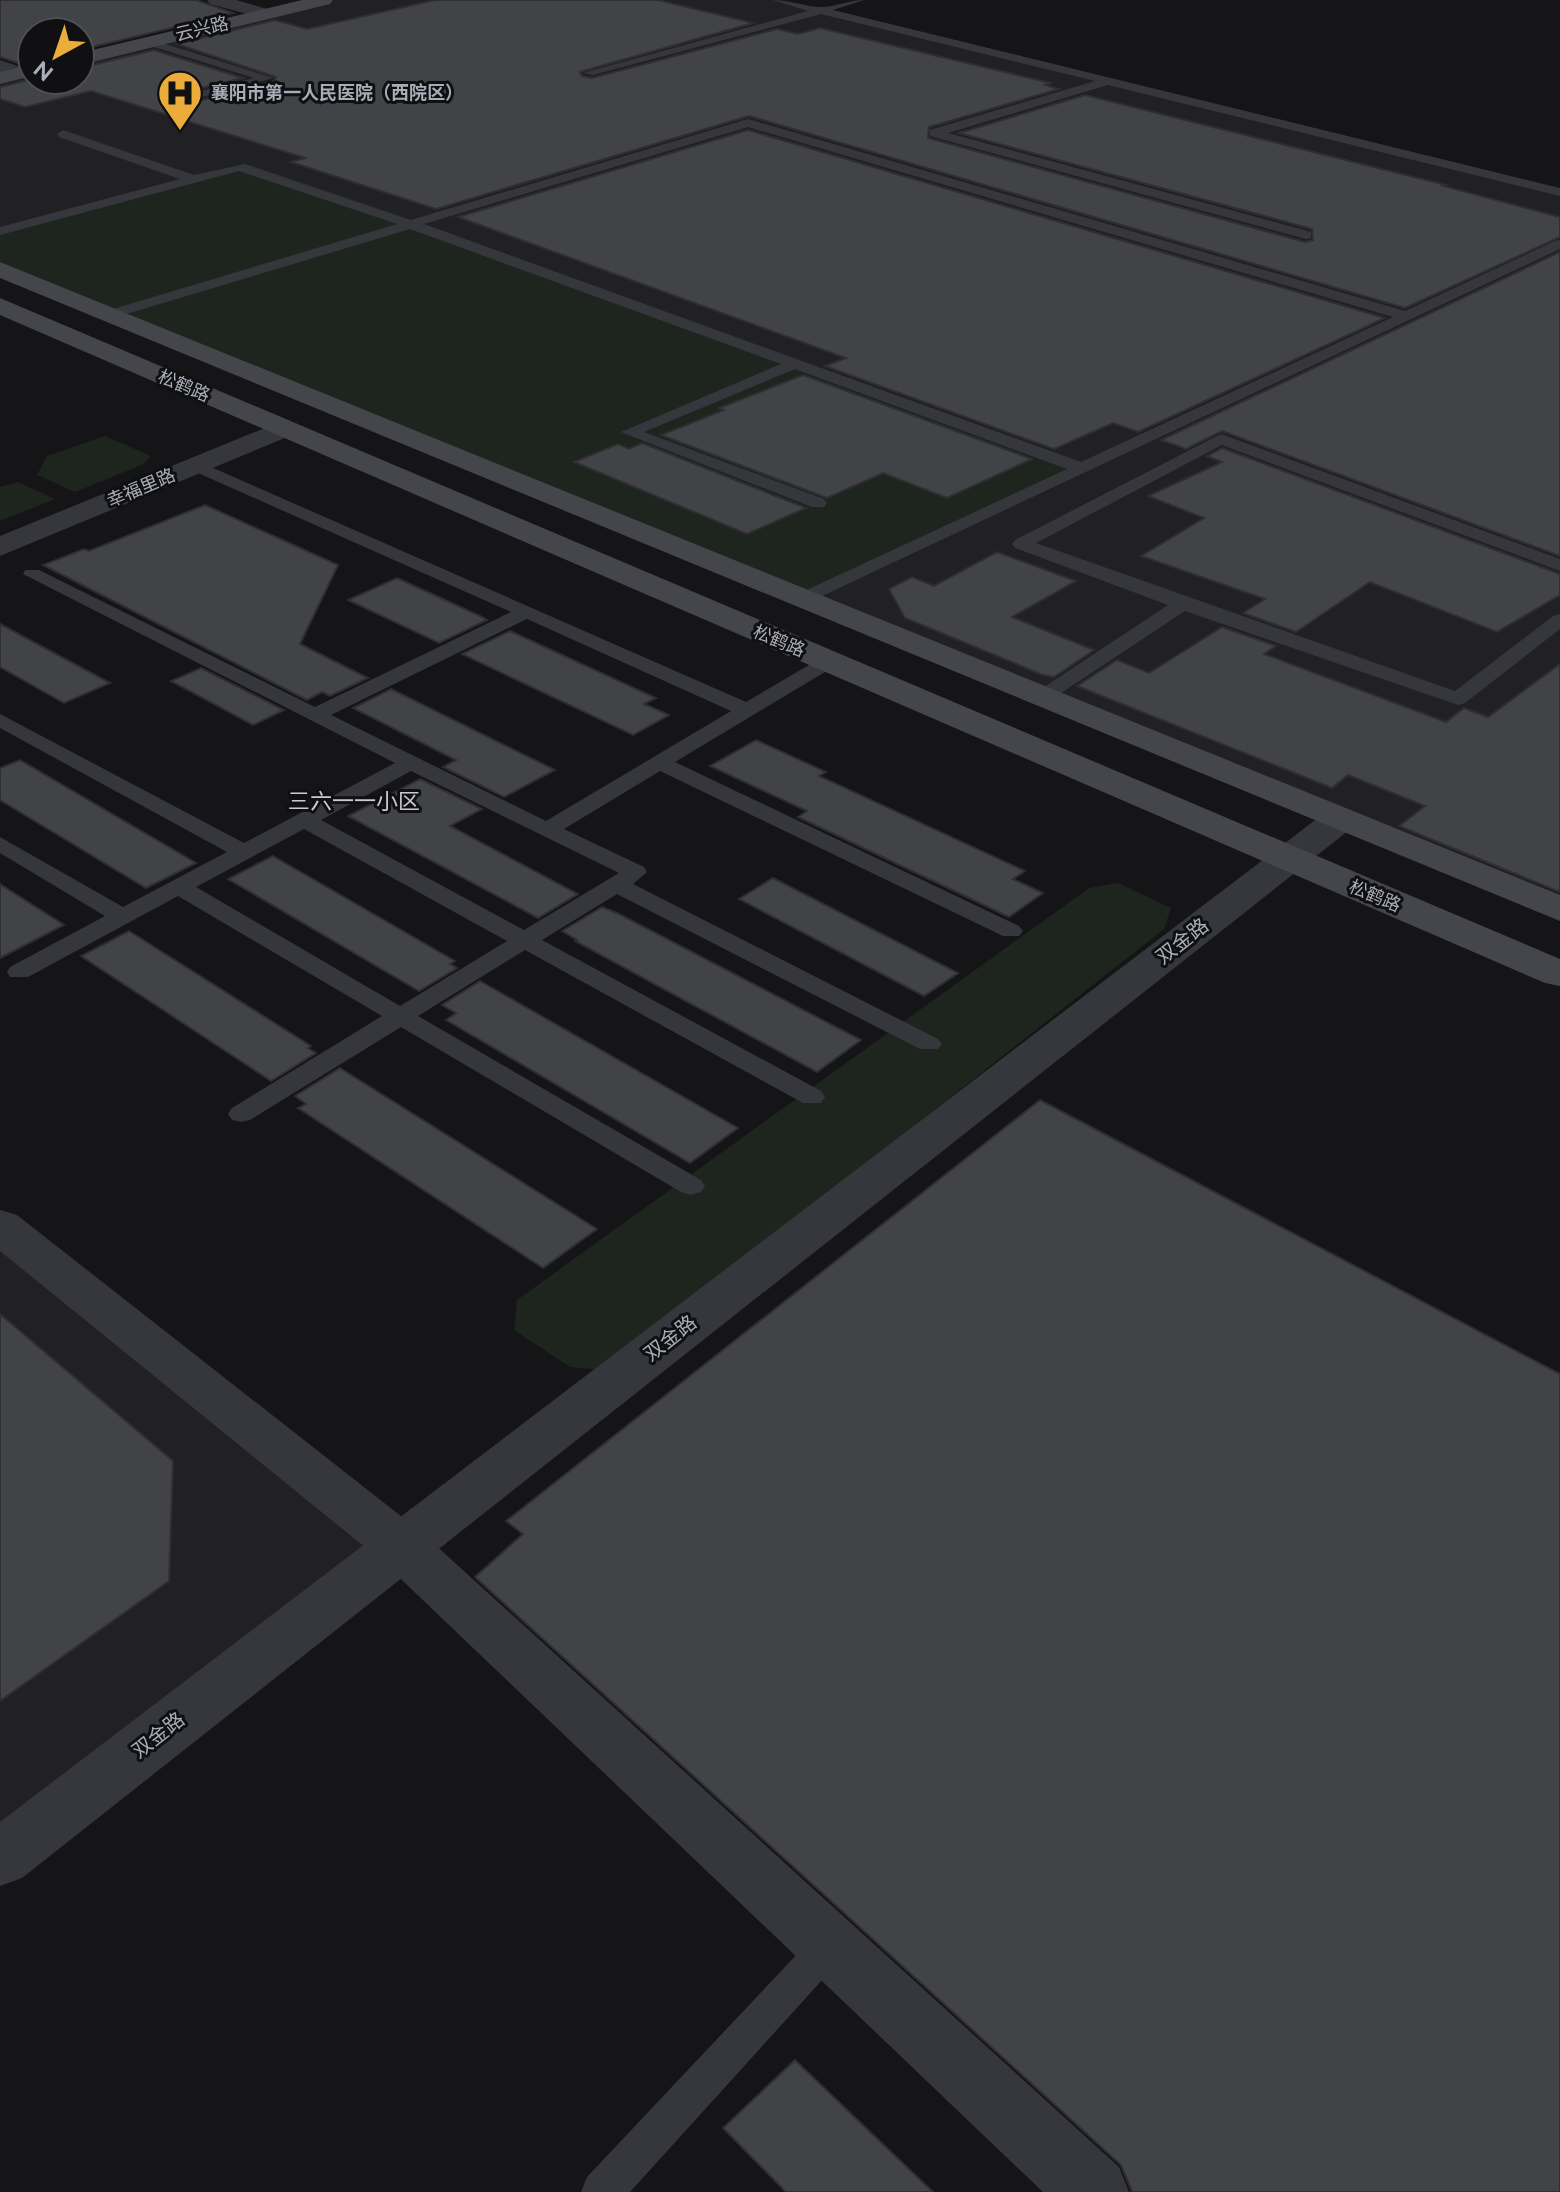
<svg xmlns="http://www.w3.org/2000/svg" width="1560" height="2192" font-family="Raleway,'Noto Sans SC',sans-serif">
  <style>
    .built { fill: #212124 }
    .green { fill: #1d251e }
    .building { fill: #424347; stroke: #2f2f33; stroke-width: 2 }
    .lines { fill: none; stroke-linecap: round; stroke-linejoin: round }
    .service { fill: #36373c; fill-rule: evenodd }
    .minor { fill: #36373c; fill-rule: evenodd }
    .tertiary { fill: #36373c; fill-rule: evenodd }
    .secondary { fill: #44464c; fill-rule: evenodd }
    .labels { text-anchor: middle; stroke-width: 6; stroke-linejoin: round; paint-order: stroke }
    .far-street-label { font-size: 18px; fill: #a8adb7; stroke: #101012 }
    .far-poi-label { font-size: 18px; font-weight: bold; fill: #a8adb7; stroke: #101012; text-anchor: start }
    .street-label { font-size: 20px; fill: #a8adb7; stroke: #101012 }
    .neighbourhood-label { font-size: 22px; fill: #c8cbd3; stroke: #101012 }
  </style>
  <rect width="100%" height="100%" fill="#151517"/>
  <!-- built -->
  <g class="built">
    <path d="M 324,0 L 778,0 L 1560,192 L 1560,909 L 0,269 L 0,78 L 32,70 L 32,80 L 80,80 L 80,59 Z"/>
    <path d="M 0,1226 L 401,1546 L 0,1858 Z"/>
  </g>
  <!-- green -->
  <g class="green">
    <path d="M 240,167 L 1082,468 L 803,599 L 0,269 L 0,231 Z"/>
    <path d="M 105,436 L 151,456 L 144,464 L 75,492 L 37,475 L 47,456 Z"/>
    <path d="M 18,482 L 55,499 L 0,521 L 0,487 Z"/>
    <path d="M 1118,883 L 1171,908 L 1164,929 L 604,1370 L 570,1367 L 514,1330 L 517,1300 L 1089,888 Z"/>
  </g>
  <!-- building -->
  <g class="building">
    <path d="M 0,0 L 196,0 L 233,13 L 80,50 L 80,32 L 32,32 L 32,61 L 21,64 L 0,57 Z"/>
    <path d="M 435,0 L 658,0 L 753,23 L 580,72 L 582,76 L 592,78 L 777,29 L 798,34 L 820,28 L 1051,83 L 1045,85 L 1059,89 L 929,127 L 928,138 L 1305,242 L 1313,240 L 1312,229 L 959,133 L 1085,95 L 1446,185 L 1443,186 L 1560,217 L 1560,237 L 1405,308 L 749,116 L 436,209 L 291,162 L 305,158 L 91,91 L 25,107 L 0,99 L 0,87 L 32,79 L 80,80 L 80,68 L 154,50 L 243,78 L 197,89 L 195,98 L 199,101 L 274,81 L 276,77 L 177,44 L 275,20 L 307,29 Z"/>
    <path d="M 748,130 L 1385,318 L 1138,432 L 1113,423 L 1054,449 L 825,366 L 846,358 L 458,217 Z"/>
    <path d="M 1560,252 L 1560,556 L 1222,431 L 1186,449 L 1161,440 Z"/>
    <path d="M 803,375 L 1032,459 L 947,498 L 883,473 L 827,498 L 661,435 L 724,410 L 719,408 Z"/>
    <path d="M 642,443 L 806,508 L 747,534 L 574,462 L 618,444 L 629,449 Z"/>
    <path d="M 1222,448 L 1560,574 L 1560,595 L 1497,632 L 1370,582 L 1296,632 L 1243,613 L 1265,599 L 1141,556 L 1204,518 L 1148,496 L 1222,462 L 1207,456 Z"/>
    <path d="M 205,505 L 338,565 L 300,644 L 368,678 L 330,696 L 322,692 L 307,700 L 43,565 L 84,549 L 89,551 Z"/>
    <path d="M 997,552 L 1076,581 L 1012,617 L 1094,650 L 1054,677 L 1043,675 L 905,618 L 889,589 L 912,577 L 934,586 Z"/>
    <path d="M 397,578 L 480,616 L 487,620 L 439,643 L 348,600 Z"/>
    <path d="M 0,624 L 110,683 L 64,703 L 0,667 Z"/>
    <path d="M 1222,627 L 1276,646 L 1264,654 L 1446,722 L 1464,708 L 1488,717 L 1560,664 L 1560,892 L 1399,826 L 1425,806 L 1348,775 L 1332,788 L 1077,686 L 1117,660 L 1149,673 Z"/>
    <path d="M 510,631 L 656,698 L 644,704 L 669,715 L 633,735 L 462,654 Z"/>
    <path d="M 201,668 L 284,710 L 253,725 L 171,681 Z"/>
    <path d="M 391,689 L 555,770 L 504,797 L 443,767 L 456,760 L 353,708 Z"/>
    <path d="M 756,740 L 826,772 L 819,776 L 1025,871 L 1013,879 L 1043,893 L 1009,917 L 798,817 L 807,811 L 710,766 Z"/>
    <path d="M 20,760 L 196,863 L 146,888 L 0,800 L 0,768 Z"/>
    <path d="M 420,779 L 482,809 L 450,826 L 578,894 L 538,918 L 348,816 Z"/>
    <path d="M 273,856 L 455,961 L 450,964 L 457,968 L 419,991 L 228,879 Z"/>
    <path d="M 773,878 L 958,973 L 924,996 L 739,899 Z"/>
    <path d="M 0,884 L 64,925 L 0,958 Z"/>
    <path d="M 602,907 L 619,914 L 861,1040 L 817,1072 L 575,941 L 577,940 L 562,931 Z"/>
    <path d="M 129,931 L 311,1046 L 308,1048 L 316,1053 L 271,1081 L 81,956 Z"/>
    <path d="M 480,981 L 738,1128 L 690,1163 L 446,1020 L 456,1013 L 442,1005 Z"/>
    <path d="M 340,1068 L 597,1229 L 543,1268 L 298,1108 L 306,1104 L 295,1096 Z"/>
    <path d="M 1040,1100 L 1560,1374 L 1560,2192 L 1132,2192 L 1121,2165 L 475,1577 L 523,1534 L 506,1521 Z"/>
    <path d="M 0,1314 L 173,1461 L 169,1581 L 0,1701 Z"/>
    <path d="M 795,2060 L 933,2192 L 786,2192 L 723,2128 Z"/>
  </g>
  <g class="lines">
    <!-- service -->
    <g class="service">
      <path d="M 773,0 C 789,0 803,6 819,7 C 833,8 849,0 864,0 L 833,10 L 1560,188 L 1560,196 L 1108,85 L 948,133 L 1311,232 L 1311,238 L 1306,239 L 930,136 L 930,130 L 1095,81 L 821,14 L 593,75 L 583,73 L 808,11 Z"/>
      <path d="M 145,40 L 153,40 L 273,78 L 198,98 L 198,92 L 254,78 L 145,44 Z"/>
      <path d="M 748,119 L 1405,311 L 1555,241 L 1560,240 L 1560,249 L 803,605 L 794,599 L 796,595 L 1067,469 L 795,369 L 644,432 L 824,499 L 827,503 L 824,507 L 812,507 L 621,432 L 781,364 L 410,229 L 113,318 L 103,318 L 103,312 L 397,224 L 239,171 L 0,235 L 0,227 L 180,179 L 59,137 L 57,134 L 63,130 L 194,175 L 245,164 L 411,220 ZM 748,127 L 1393,317 L 1081,462 L 424,224 Z"/>
      <path d="M 1221,434 L 1560,559 L 1560,571 L 1222,445 L 1036,543 L 1455,691 L 1553,616 L 1560,614 L 1560,629 L 1465,703 L 1458,705 L 1185,611 L 1049,701 L 1035,701 L 1032,697 L 1035,693 L 1168,605 L 1015,548 L 1012,544 L 1015,540 Z"/>
      <path d="M 195,460 L 746,702 L 821,658 L 835,658 L 838,662 L 835,666 L 675,762 L 1019,926 L 1023,931 L 1019,936 L 1003,936 L 660,771 L 564,829 L 644,867 L 647,872 L 633,884 L 938,1039 L 942,1044 L 938,1049 L 920,1049 L 617,894 L 542,940 L 821,1091 L 825,1097 L 821,1103 L 803,1103 L 525,950 L 418,1016 L 701,1180 L 705,1186 L 701,1192 L 691,1195 L 681,1192 L 401,1027 L 250,1120 L 241,1122 L 232,1120 L 228,1114 L 232,1108 L 382,1016 L 178,896 L 28,977 L 10,977 L 7,972 L 10,967 L 105,916 L 0,853 L 0,837 L 123,907 L 227,852 L 0,728 L 0,714 L 244,843 L 395,763 L 23,574 L 25,570 L 39,570 L 315,707 L 511,612 L 189,469 L 186,465 ZM 527,619 L 731,711 L 546,821 L 331,715 ZM 411,771 L 619,873 L 524,930 L 321,820 ZM 304,829 L 507,941 L 400,1006 L 196,887 Z"/>
      <path d="M 830,1928 L 843,1933 L 849,1945 L 843,1957 L 630,2192 L 581,2192 L 587,2177 L 817,1933 Z"/>
    </g>
    <!-- minor -->
    <g class="minor">
      <path d="M 207,0 L 236,0 L 271,10 L 274,14 L 265,19 L 210,4 Z"/>
      <path d="M 0,60 L 27,69 L 30,73 L 20,79 L 0,73 Z"/>
      <path d="M 282,421 L 292,423 L 296,429 L 292,435 L 0,556 L 0,536 Z"/>
      <path d="M 0,1210 L 17,1215 L 420,1531 L 1119,2167 L 1129,2192 L 1043,2192 L 382,1561 L 0,1251 Z"/>
    </g>
    <!-- tertiary -->
    <path class="tertiary" d="M 1340,808 L 1353,811 L 1359,819 L 1353,827 L 22,1878 L 0,1886 L 0,1822 L 1327,811 Z"/>
    <!-- secondary -->
    <g class="secondary">
      <path d="M 302,0 L 333,0 L 330,4 L 80,65 L 80,53 Z"/>
      <path d="M 32,64 L 32,76 L 0,84 L 0,72 Z"/>
      <path d="M 0,262 L 1560,895 L 1560,921 L 0,278 Z"/>
      <path d="M 0,298 L 1560,959 L 1560,986 L 1545,983 L 0,315 Z"/>
    </g>
  </g>
  <!-- icons -->
  <defs>
    <g id="hospital-pin" transform="scale(2.3)"><path d="M0 17L-7.5 6A9.5 9.5 0 1 1 7.5 6Z" fill="#ebac39" stroke="#101012"/><path d="M-5-5h3v3.5h4V-5h3V5h-3V1.5h-4V5h-3Z" fill="#111"/></g>
  </defs>
  <g fill-rule="evenodd">
    <use href="#hospital-pin" x="180" y="93"/>
  </g>
  <g class="labels">
    <!-- far-street labels -->
    <g class="far-street-label">
      <text transform="translate(202 29) rotate(-13)" y="6">云兴路</text>
      <text transform="translate(184 386) rotate(23)" y="6">松鹤路</text>
      <text transform="translate(141 488) rotate(-23)" y="6">幸福里路</text>
      <text transform="translate(779 641) rotate(23)" y="6">松鹤路</text>
      <text transform="translate(1375 896) rotate(23)" y="6">松鹤路</text>
    </g>
    <!-- far-poi labels -->
    <g class="far-poi-label">
      <text x="211" y="99">襄阳市第一人民医院（西院区）</text>
    </g>
    <!-- street labels -->
    <g class="street-label">
      <text transform="translate(1182 941) rotate(-38)" y="7">双金路</text>
      <text transform="translate(670 1338) rotate(-38)" y="7">双金路</text>
      <text transform="translate(158 1735) rotate(-38)" y="7">双金路</text>
    </g>
    <!-- neighbourhood labels -->
    <g class="neighbourhood-label">
      <text x="354" y="809">三六一一小区</text>
    </g>
  </g>
  <!-- north arrow -->
  <g transform="translate(56 56) rotate(220)"><circle r="38" fill="#101012" stroke="#4d4f54" stroke-width="2"/>
  <path d="M0-6L14 30L0 20L-14 30Z" fill="#ebac39"/>
  <text y="-12" font-size="22" font-weight="bold" text-anchor="middle" fill="#a8adb7">N</text>
  </g>
</svg>
